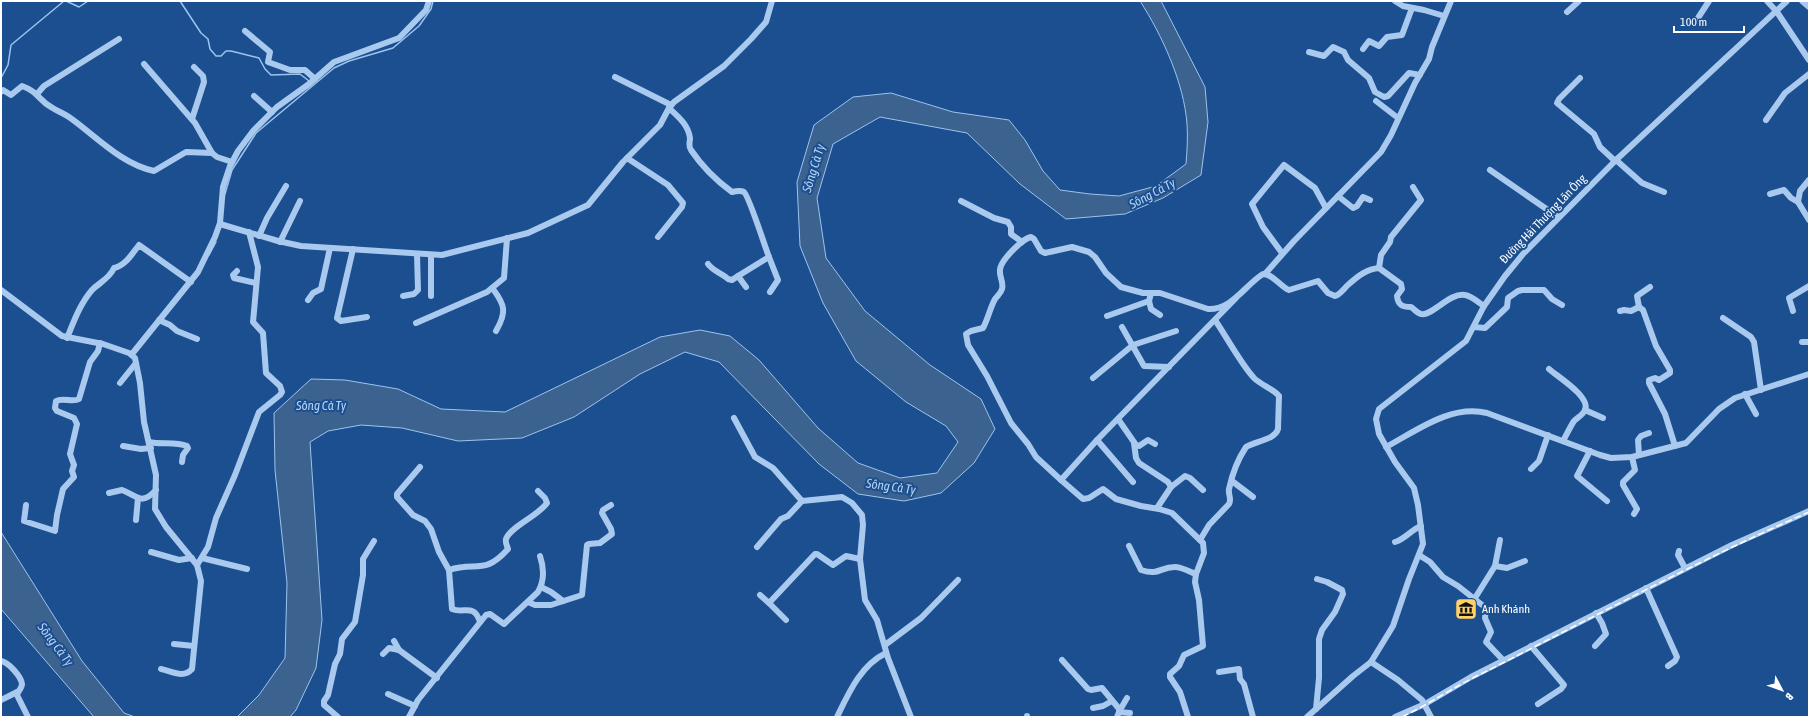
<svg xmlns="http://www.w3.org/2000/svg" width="1810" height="718" font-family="'Asap Condensed',sans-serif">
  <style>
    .water { fill: #3c6290; stroke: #9cc4f0 }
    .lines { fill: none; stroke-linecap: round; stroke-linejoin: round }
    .stream { stroke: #9cc4f0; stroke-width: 1.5 }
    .minor { stroke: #a9c9ee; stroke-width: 6 }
    .rail { stroke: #fff; stroke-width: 1.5; stroke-dasharray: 7 3; stroke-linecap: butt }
    .labels { text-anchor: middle; stroke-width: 4; stroke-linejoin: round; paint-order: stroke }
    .street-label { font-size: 12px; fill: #fff; stroke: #1b4f8f }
    .poi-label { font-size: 12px; fill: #fff; stroke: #1b4f8f; text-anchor: start }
    .water-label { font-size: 13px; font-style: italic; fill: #b5d3f5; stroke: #1b4f8f }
  </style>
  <rect width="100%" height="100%" fill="#1b4f8f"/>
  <!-- water -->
  <g class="water">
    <path d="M 1140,1 L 1161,1 L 1205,87 L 1208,122 L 1201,175 L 1163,198 L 1125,214 L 1066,219 L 1020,184 L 967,133 L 880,117 L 833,144 L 817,198 L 826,258 L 865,311 L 930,365 L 981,399 L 995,429 L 974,463 L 941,493 L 904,501 L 858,494 L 819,464 L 719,362 L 685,352 L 640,374 L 574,417 L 522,438 L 458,441 L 402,428 L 361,425 L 328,431 L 310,442 L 322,620 L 316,668 L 296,710 L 290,717 L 237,717 L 259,695 L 285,658 L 287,583 L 275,470 L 274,413 L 311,379 L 345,380 L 398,389 L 441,409 L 505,412 L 660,337 L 700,330 L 730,336 L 759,360 L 818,428 L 858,463 L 900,478 L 937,473 L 958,442 L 946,426 L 906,402 L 856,361 L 823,303 L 800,246 L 797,182 L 814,125 L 853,97 L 891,93 L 953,112 L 1009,120 L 1025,140 L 1043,171 L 1060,190 L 1090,194 L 1119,196 L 1156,186 L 1186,164 C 1187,151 1188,137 1187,124 C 1184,83 1162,35 1140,1 Z"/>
    <path d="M 1,532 L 82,661 L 124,713 L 135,717 L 94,717 L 1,609 Z"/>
  </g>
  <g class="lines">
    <!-- stream -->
    <g class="stream">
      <path d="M 66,1 L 79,7 L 88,1"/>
      <path d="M 180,1 L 201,33 L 208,39 L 210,49 L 216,56 L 221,56 L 226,51 L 231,51 L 259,58 L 265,69 L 271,75 L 300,74 L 309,81"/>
      <path d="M 1,78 L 8,65 L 11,45 L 64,1"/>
      <path d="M 225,194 L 232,170 L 256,133 L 334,68 L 349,61 L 393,48 L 419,26 L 431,9 L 433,1"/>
      <path d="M 209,255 L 216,242"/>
    </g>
    <!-- minor -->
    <g class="minor">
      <path d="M 1395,1 L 1403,6 L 1424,10 L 1444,16"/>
      <path d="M 1767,1 L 1777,12 L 1809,60"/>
      <path d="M 1802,1 L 1809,7"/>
      <path d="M 1567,12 L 1579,1"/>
      <path d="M 1698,18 L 1709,1"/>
      <path d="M 245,31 L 270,52 L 268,62 L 290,70 L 305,70 L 315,79"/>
      <path d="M 1363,49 L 1369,41 L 1379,46 L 1387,37 L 1402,35 L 1412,8"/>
      <path d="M 1309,52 L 1324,56 L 1333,47 L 1344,52 L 1348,60 L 1369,78 L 1375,92 L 1384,97 L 1388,96 L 1409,73 L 1420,75"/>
      <path d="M 144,64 L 195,123 L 212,153 L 217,157 L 232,162"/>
      <path d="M 615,77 L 671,105"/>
      <path d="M 1580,78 L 1559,99 L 1557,103 L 1594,134 L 1600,147 L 1615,161"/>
      <path d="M 1,92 L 3,90 L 11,95 L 22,86 C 39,92 38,100 51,107 C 57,111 63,113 69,117 C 96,136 121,164 154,171 L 186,152 L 212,153"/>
      <path d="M 37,94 L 44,86 L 119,39"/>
      <path d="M 254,96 L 272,112"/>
      <path d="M 1376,101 L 1398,118"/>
      <path d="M 669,108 C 678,117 688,124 690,138 C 690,142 688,146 691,150 C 701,165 717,181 732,192 C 736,191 740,190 744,192 C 749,196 765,247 769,257 L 738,276 L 746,287"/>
      <path d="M 192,119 L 204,82 L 203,76 L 194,67"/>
      <path d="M 1766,120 L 1785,93 L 1809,74"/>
      <path d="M 627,158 L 668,185 L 683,203 L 682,207 L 658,237"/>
      <path d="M 1616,160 L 1642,183 L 1664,192"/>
      <path d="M 1490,170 L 1558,217"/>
      <path d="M 1809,180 L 1800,191 L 1798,202 L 1809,220"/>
      <path d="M 1770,194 L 1784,190 L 1791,198 L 1798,202"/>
      <path d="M 1338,196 L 1353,208 L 1357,206 L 1363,197 L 1370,200"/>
      <path d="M 961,201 L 994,218 L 1008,222 L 1011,227 L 1011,234 L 1022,242"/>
      <path d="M 220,224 L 278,241 L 301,246 L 442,255 L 528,233 L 588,205 L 623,162 L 660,125 L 669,108 L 674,102 L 724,66 L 751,39 L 766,22 L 772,1"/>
      <path d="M 259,236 L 267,218 L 286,186"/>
      <path d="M 280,242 L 300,201"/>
      <path d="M 353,249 L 337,318 L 341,321 L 367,317"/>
      <path d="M 1282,253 L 1263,227 L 1252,204 L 1284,165 L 1315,188 L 1326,208"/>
      <path d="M 769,257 L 778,280 L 770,292"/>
      <path d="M 708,264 C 714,272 722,273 728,279 L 732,280 L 738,276"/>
      <path d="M 1379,268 L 1381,255 L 1390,242 L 1391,237 L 1421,200 L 1413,187"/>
      <path d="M 237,271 L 233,275 L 234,278 L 256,283"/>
      <path d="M 1265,274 L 1294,241 L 1381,152 L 1391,135 L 1415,83 L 1429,59 L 1432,47 L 1451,1"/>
      <path d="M 493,289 C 505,305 507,312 496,331"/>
      <path d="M 1,290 L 62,336 L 103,344 L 129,353 L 135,358 L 140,383 L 144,422 L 156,475 L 155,509 L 166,527 L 197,565 L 201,581 L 192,669 C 183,679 172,671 161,669"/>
      <path d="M 403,296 L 414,294 L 418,290 L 417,254"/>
      <path d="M 431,296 L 431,255"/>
      <path d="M 1236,298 L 1097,440 L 1061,480 L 1036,457 L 1028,444 L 1011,423 L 987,376 L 968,345 L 966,334 L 971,331 L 983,328 C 988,319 990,308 995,299 C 998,295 1001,293 1002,289 C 1004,282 999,277 1000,270 C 1000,261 1022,239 1031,237 L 1034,239 L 1041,251 L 1045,253 L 1072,247 L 1089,252 L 1095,257 L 1106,273 L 1121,287 L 1143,293 L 1160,293 L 1208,309 C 1232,310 1245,285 1263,274 C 1273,274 1280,286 1289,290 L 1318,281 L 1328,293 L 1335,296 C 1341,294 1344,288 1349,284 C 1358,276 1367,269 1379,268 L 1401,284 L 1402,289 L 1397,296 C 1398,305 1402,307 1411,307 C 1414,309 1417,313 1421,314 C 1431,317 1450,292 1465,295 C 1472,296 1479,303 1484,306"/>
      <path d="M 308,300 L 313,293 L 321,289 L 330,248"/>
      <path d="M 1149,301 L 1151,309 L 1160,315"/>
      <path d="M 1639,307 L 1637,296 L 1650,287"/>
      <path d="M 1620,311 L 1624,310 L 1631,311 L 1639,307 L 1643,310 L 1656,346 L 1670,370 L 1670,373 L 1659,380 L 1655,378 L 1649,380 L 1649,383 L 1665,414 L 1675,446"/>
      <path d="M 1793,311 L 1789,298 L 1809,286"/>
      <path d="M 1107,316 L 1149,301 L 1151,293"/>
      <path d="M 1723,318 L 1751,337 L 1754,342 L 1761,390"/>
      <path d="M 159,320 L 170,325 L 177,331 L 197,339"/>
      <path d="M 416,323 L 487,292 L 504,278 L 507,238"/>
      <path d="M 1122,327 L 1144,366 L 1169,367"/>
      <path d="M 1474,327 L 1485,328 L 1507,307 L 1508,298 L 1518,291 L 1522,290 L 1544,290 L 1552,299 L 1562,305"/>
      <path d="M 67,338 C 74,321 80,304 92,290 C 99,283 110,278 114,268 C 125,266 132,254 139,245 L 191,282"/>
      <path d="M 1802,342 L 1809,342"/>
      <path d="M 132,354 L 198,272 L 215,237 L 220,223 L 223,187 L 230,166 L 238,151 L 253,131 L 277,107 L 309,84 L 334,62 L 399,38 L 426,10 L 429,1"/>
      <path d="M 1549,369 C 1558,377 1591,397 1585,410 C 1583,415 1578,417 1574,421 C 1570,427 1567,434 1563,441"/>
      <path d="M 1093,378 L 1133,345 L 1176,331"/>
      <path d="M 120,383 L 136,363"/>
      <path d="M 1745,394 L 1756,414"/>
      <path d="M 1585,410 L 1603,418"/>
      <path d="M 734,418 L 755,457 L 773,468 L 802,501 L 842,497 L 852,503 L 862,515 L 863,525 L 860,559 L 865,600 L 877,620 L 888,658 L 911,717"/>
      <path d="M 1118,419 L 1136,445 L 1139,446 L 1148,440 L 1155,444"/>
      <path d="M 1097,440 L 1133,482"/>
      <path d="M 149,442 C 161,445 175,441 187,446 L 188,448 L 183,455 L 182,462"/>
      <path d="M 1134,443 L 1136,458 L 1139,463 L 1168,482 L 1171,487 L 1157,508"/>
      <path d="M 123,446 L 141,449 L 151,448"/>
      <path d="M 1386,447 C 1416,431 1451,404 1487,413 L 1600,455 L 1611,458 L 1632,457 L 1686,443 L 1719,409 L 1735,398 L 1809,374"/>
      <path d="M 1590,451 L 1577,476 L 1607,501"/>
      <path d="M 1639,455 L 1638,440 L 1641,436 L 1649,433"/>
      <path d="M 1632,457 L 1635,470 L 1623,482 L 1623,485 L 1637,509 L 1634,514"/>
      <path d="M 420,467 L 397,494 L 397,497 L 413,515 L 425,521 L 431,529 L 439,552 L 449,570 L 452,609 C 464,614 474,603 480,622"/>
      <path d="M 1531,469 L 1539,461 L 1548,435"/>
      <path d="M 1061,480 L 1083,499 L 1089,498 L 1103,489 L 1116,499 L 1141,506 L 1159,509 L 1172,513 L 1203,543 L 1204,553 L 1196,574 L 1195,582 L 1199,600 L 1203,646 L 1184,655 L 1179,666 L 1170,674 L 1170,677 L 1180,692 L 1188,717"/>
      <path d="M 1232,481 L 1253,497"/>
      <path d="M 1171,487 L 1185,476 L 1190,478 L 1203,490"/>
      <path d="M 109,493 L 122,490 C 138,496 141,506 156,490"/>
      <path d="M 26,505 L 24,521 L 55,531 L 57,515 L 63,489 L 74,477 L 72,471 L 74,465 L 70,454 L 77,424 L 74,418 L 57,411 L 55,408 L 56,401 C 63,397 73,403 79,399 L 90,362 L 98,351 L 100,343"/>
      <path d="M 136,520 L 138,498"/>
      <path d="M 1200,540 L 1209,525 L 1229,504 C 1232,499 1228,495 1229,489 C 1232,475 1238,459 1246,447 C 1255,441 1275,440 1278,429 L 1279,396 C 1275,390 1261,385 1254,378 C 1241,364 1226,336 1215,320"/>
      <path d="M 1395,542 C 1405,539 1411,530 1421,526"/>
      <path d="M 1129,546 L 1141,570 C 1160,576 1159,567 1175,567 C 1182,567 1190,572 1196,574"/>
      <path d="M 757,547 L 781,519 L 788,516 L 802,501"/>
      <path d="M 1679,551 L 1678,555 L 1685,568"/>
      <path d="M 151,552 L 179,560 L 192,558"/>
      <path d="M 1419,555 L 1430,562 L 1443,577 L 1458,586 L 1486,608 L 1485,618 L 1491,632 L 1486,642 L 1503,660"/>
      <path d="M 202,558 L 247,569"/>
      <path d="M 197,565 L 208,547 L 216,518 L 235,475 L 259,412 L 280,395 L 282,392 L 280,386 L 266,373 L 263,333 L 253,322 L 258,267 L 249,232"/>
      <path d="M 1495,566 L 1500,540"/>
      <path d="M 449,570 C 476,561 484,576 508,549 C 507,546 505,542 506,539 C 510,527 538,516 547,503 L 545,498 L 538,491"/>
      <path d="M 541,587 L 551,592 L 563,601"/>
      <path d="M 1646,588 L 1677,657 L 1675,661 L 1668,666"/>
      <path d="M 760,595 L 769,603"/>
      <path d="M 1475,598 L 1495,566 L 1507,568 L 1525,561"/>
      <path d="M 528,602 L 535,605 L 551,605 L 582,595 L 587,545 L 589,544 L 600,543 L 612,534 L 611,529 L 602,513 L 603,510 L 611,505"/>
      <path d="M 786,620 L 769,603 L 815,554 L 817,554 L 833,565 L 846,556 L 860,559"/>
      <path d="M 394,641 L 399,650 L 437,678"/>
      <path d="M 174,644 L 194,646"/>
      <path d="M 885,645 L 921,618 L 958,580"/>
      <path d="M 1531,646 L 1564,685 L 1561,689 L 1538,704"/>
      <path d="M 1595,646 L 1606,634 L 1602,623 L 1596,613"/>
      <path d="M 383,654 L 389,648 L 399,650"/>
      <path d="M 1062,660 L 1088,689 L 1091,690 L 1102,688 L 1120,710 L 1117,717"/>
      <path d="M 1,661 C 8,662 21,676 22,684 C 22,688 18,691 17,695 L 28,717"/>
      <path d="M 1371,662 L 1398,680 L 1422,700 L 1431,717"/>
      <path d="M 1219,672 L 1239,669 L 1240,679 L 1244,684 L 1253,717"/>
      <path d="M 388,694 L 415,706"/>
      <path d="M 1,700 L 17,692"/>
      <path d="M 1093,708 L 1103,706 L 1112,701"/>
      <path d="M 1316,709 L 1319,678 L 1319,639 L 1322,630 L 1335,612 L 1343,594 L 1342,590 L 1327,582 L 1317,579"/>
      <path d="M 1120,710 L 1127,698"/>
      <path d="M 1119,712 L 1130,713"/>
      <path d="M 1027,716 L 1027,717"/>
      <path d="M 338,717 L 324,705 L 324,701 L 328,695 L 335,664 L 340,654 L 342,639 L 355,622 L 363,575 L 363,559 L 374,541"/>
      <path d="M 409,717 L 418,700 L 486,615 L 490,614 L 504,624 L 538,592 C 545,580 544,568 540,556"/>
      <path d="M 837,717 C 849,692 861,665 886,653"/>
      <path d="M 1307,717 L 1353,676 L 1371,662 L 1393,626 L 1409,579 L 1423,544 L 1418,505 L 1414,488 L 1395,462 L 1379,434 L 1376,419 L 1379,409 L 1466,341 L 1484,306 L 1505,276 L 1523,254 L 1616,160 L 1787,1"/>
      <path d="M 1395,717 L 1425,704 L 1471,677 L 1732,545 L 1809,511"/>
    </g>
    <!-- rail -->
    <path class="rail" d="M 1402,717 C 1429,704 1454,687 1481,674 C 1590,619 1697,561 1809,512"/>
  </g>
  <!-- icons -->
  <defs>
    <g id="museum-square" transform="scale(1.15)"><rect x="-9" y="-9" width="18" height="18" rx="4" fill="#ffd166" stroke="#1b4f8f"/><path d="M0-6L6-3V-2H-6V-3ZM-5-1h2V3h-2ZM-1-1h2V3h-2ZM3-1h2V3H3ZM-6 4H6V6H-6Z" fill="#111"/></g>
  </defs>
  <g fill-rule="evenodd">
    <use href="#museum-square" x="1466" y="609"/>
  </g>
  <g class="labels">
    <!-- street labels -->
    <g class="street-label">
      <text transform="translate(1543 219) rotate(-46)" y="4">Đường Hải Thượng Lãn Ông</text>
    </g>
    <!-- poi labels -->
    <g class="poi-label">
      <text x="1482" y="613">Anh Khánh</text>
    </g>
    <!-- water labels -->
    <g class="water-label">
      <text transform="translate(813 168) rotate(-73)" y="5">Sông Cà Ty</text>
      <text transform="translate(1152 193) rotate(-28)" y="5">Sông Cà Ty</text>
      <text x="321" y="410">Sông Cà Ty</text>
      <text transform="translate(891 486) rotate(8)" y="5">Sông Cà Ty</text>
      <text transform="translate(56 644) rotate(53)" y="5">Sông Cà Ty</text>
    </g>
  </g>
  <!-- border -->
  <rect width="1810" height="718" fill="none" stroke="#ffffff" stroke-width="4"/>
  <!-- north arrow -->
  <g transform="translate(1782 690) rotate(131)" stroke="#1b4f8f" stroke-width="3" paint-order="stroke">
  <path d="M0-3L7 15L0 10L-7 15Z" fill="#ffffff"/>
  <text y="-6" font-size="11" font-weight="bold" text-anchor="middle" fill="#ffffff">B</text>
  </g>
  <!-- scale -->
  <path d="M1674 26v6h70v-6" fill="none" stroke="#ffffff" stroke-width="2"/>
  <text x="1680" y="26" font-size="12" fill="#ffffff" stroke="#1b4f8f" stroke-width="3" paint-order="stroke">100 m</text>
</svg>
